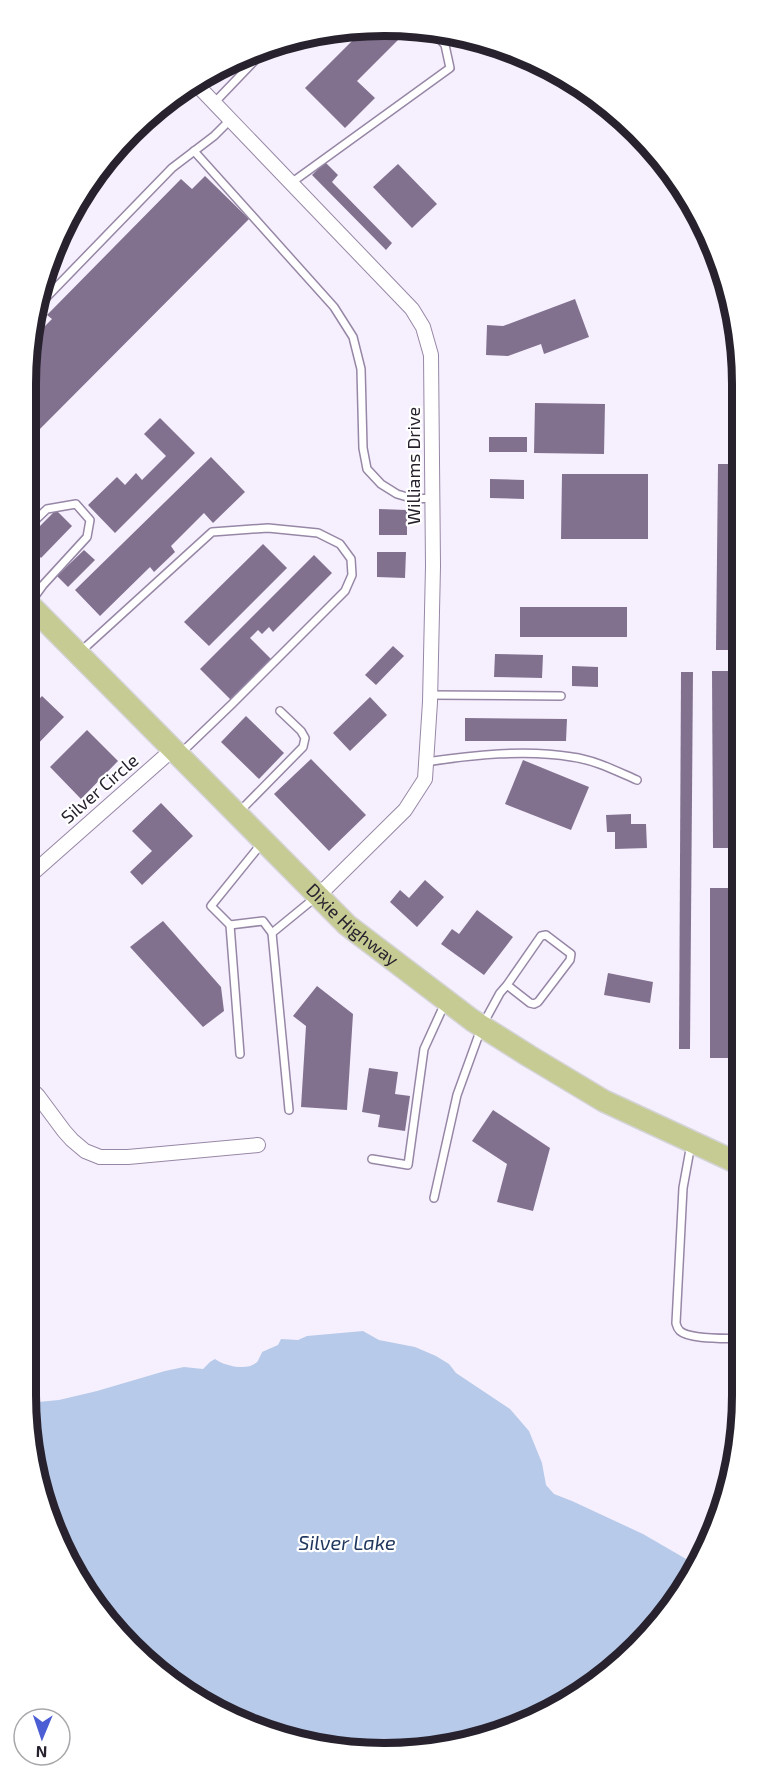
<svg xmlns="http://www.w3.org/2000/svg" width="768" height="1779" font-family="'Exo 2',sans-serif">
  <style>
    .water { fill: #b7cae9 }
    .building { fill: #81718f }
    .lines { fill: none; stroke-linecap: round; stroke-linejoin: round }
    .lane-casing { stroke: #9787a6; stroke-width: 10 }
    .street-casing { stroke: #9787a6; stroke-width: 16 }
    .primary-casing { stroke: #d4d3d5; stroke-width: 24 }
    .lane { stroke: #fff; stroke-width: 7 }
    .street { stroke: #fff; stroke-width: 14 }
    .primary { stroke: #c5cb92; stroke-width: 21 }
    .rail { stroke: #7d7784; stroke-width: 4.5; stroke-dasharray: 12 6; stroke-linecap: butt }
    .labels { text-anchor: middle; stroke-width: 4.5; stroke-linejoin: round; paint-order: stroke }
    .street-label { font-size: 18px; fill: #28222e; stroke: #fff }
    .water-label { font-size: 20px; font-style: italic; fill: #1f365f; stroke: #fff }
    .rim { fill: none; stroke: #28222e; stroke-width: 8 }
  </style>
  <rect width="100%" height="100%" fill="#f6f0fe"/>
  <!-- water -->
  <path class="water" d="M 363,1331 L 379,1340 L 415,1347 L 436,1356 L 449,1364 L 456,1373 L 510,1409 L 529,1431 L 542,1463 L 546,1485 L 554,1494 L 572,1501 L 643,1534 L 693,1563 L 654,1631 L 563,1706 L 431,1750 L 314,1747 L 205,1706 L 114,1631 L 45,1511 L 27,1403 L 59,1400 L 97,1391 L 165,1371 L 184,1367 L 203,1369 L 210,1362 L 215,1359 C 224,1366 249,1372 258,1361 C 258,1360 262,1353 262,1352 L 278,1345 L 281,1339 L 298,1340 L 307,1336 Z"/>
  <!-- building -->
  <g class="building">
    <path d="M 366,27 L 406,32 L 357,81 L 375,98 L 345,128 L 305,88 Z"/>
    <path d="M 325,162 L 338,175 L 332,182 L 392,243 L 386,250 L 312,175 Z"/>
    <path d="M 398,164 L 437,204 L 412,228 L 373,187 Z"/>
    <path d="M 205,176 L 249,219 L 26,443 L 26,384 L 29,364 L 37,356 L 31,350 L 33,338 L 52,319 L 47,315 L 181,179 L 192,189 Z"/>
    <path d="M 575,299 L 589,337 L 544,354 L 541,344 L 508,356 L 486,355 L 487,325 L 503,326 Z"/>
    <path d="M 535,403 L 605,404 L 604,454 L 534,453 Z"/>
    <path d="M 160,418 L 195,453 L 115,533 L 88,505 L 117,477 L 125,485 L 136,473 L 142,480 L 166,456 L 144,434 Z"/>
    <rect x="489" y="437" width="38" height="15"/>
    <path d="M 211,457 L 245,492 L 213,523 L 204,513 L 171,546 L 175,552 L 154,572 L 150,567 L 100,616 L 75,590 Z"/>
    <path d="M 718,464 L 740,464 L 740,650 L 716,650 Z"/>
    <path d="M 562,474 L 648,474 L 648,539 L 561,539 Z"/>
    <path d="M 490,479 L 524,480 L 524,499 L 490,498 Z"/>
    <path d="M 379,509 L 407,510 L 407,535 L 379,535 Z"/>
    <path d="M 56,510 L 72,526 L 41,558 L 26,543 L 26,540 Z"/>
    <path d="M 263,544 L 287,568 L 209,646 L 184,622 Z"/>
    <path d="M 84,550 L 95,560 L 68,587 L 57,576 Z"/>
    <path d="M 377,552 L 406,552 L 405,578 L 377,577 Z"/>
    <path d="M 314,555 L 332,573 L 273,632 L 269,627 L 262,634 L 258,630 L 250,638 L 272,660 L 231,700 L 200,669 Z"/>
    <rect x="520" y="607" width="107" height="30"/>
    <path d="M 393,646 L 404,656 L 376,685 L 365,675 Z"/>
    <path d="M 495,654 L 543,655 L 542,678 L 494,677 Z"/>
    <path d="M 572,666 L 598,667 L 598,687 L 572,686 Z"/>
    <path d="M 712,671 L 732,671 L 732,848 L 713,848 Z"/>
    <path d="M 681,672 L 693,672 L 690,1049 L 679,1049 Z"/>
    <path d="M 42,696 L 64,717 L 29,753 L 26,749 L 26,713 Z"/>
    <path d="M 370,697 L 387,715 L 350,751 L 333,733 Z"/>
    <path d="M 246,716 L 284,753 L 259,779 L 221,742 Z"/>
    <path d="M 465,718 L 567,719 L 566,741 L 465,741 Z"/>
    <path d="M 87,730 L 118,761 L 81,799 L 50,767 Z"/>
    <path d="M 311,759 L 366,815 L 329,851 L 274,794 Z"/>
    <path d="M 523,760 L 589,787 L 571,830 L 505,804 Z"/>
    <path d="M 161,803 L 193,836 L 142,885 L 130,872 L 152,851 L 132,831 Z"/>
    <path d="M 631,814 L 631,824 L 646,824 L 647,848 L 615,849 L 615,832 L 607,832 L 606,815 Z"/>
    <path d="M 425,880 L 444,897 L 417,927 L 390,902 L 400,890 L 409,898 Z"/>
    <rect x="710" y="888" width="21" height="170"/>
    <path d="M 477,910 L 513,937 L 484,975 L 441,944 L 452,929 L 459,934 Z"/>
    <path d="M 163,921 L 221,987 L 224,1011 L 203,1027 L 130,947 Z"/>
    <path d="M 608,973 L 653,982 L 650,1003 L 604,995 Z"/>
    <path d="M 317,986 L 353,1014 L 347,1110 L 301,1107 L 306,1026 L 293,1016 Z"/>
    <path d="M 369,1068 L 398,1072 L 395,1094 L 410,1096 L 405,1131 L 378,1127 L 380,1115 L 362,1112 Z"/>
    <path d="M 493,1110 L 550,1148 L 533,1211 L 497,1202 L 507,1164 L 472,1141 Z"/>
  </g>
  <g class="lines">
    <!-- lane casing -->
    <g class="lane-casing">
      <g id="lane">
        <path d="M 214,103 L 263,52"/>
        <path d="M 194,151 L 334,307 L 353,337 L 361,369 L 363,448 L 367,469 L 381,484 L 397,494 L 414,499 L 433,498"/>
        <path d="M 291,183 L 450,68 L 445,45 L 437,36"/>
        <path d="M 38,306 L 172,168 L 214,136 L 230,120"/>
        <path d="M 26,529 L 47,509 L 76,504 L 90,520 L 87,537 L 43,585 L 30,603"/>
        <path d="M 79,653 L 212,532 L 268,528 L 318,533 L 340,544 L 351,559 L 352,575 L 345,591 L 232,704 L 180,754"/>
        <path d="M 430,695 L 561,696"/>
        <path d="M 426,762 C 472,755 526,749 572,757 C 595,760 616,771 637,780"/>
        <path d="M 239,812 L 303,747 L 305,738 L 301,731 L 280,711"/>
        <path d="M 262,843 L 211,906 L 230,925 L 263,921 L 272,933"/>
        <path d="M 230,925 L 240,1054"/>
        <path d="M 289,1110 L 272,933 L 316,897"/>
        <path d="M 691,1144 L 683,1188 L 676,1323 C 677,1327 677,1328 680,1331 C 690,1340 728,1338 742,1339"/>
        <path d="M 372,1159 L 408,1165 L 424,1049 L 445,1003"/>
        <path d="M 434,1198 L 457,1095 L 482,1026 L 500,993 L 507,985 L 541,936 L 546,935 L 571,954 L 570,960 L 538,1002 L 534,1004 L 530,1003 L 507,985"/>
      </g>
    </g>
    <!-- street casing -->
    <g class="street-casing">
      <g id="street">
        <path d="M 197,85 L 412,309 L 423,327 L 431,355 L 433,566 L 430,702 L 425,779 L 405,810 L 318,896"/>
        <path d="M 26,879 L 172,750"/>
        <path d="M 26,1084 L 38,1096 L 64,1131 L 72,1140 L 85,1151 L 100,1157 L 128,1157 L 258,1145"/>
      </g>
    </g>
    <!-- primary casing -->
    <g class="primary-casing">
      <g id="primary">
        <path id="s1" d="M 26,601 L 347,925 L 472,1020 L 529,1056 L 604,1101 L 742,1165"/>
      </g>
    </g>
    <!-- lane -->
    <use href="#lane" class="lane"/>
    <!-- street -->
    <use href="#street" class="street"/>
    <!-- primary -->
    <use href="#primary" class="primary"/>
    <!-- rail -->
    <path class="rail" d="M 626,124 L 660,158"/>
  </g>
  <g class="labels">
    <!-- street labels -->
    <g class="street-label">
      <text transform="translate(414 466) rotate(-90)" y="6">Williams Drive</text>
      <text transform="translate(100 789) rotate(-41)" y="6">Silver Circle</text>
      <text dy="6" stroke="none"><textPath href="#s1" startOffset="460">Dixie Highway</textPath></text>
    </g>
    <!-- water labels -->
    <g class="water-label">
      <text x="347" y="1550">Silver Lake</text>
    </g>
  </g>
  <!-- crop -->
  <path d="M0 0H768V1779H0ZM384 36H384A348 348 0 0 1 732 384V1395A348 348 0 0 1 384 1743H384A348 348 0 0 1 36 1395V384A348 348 0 0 1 384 36Z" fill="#fff" fill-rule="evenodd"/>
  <path class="rim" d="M384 36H384A348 348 0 0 1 732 384V1395A348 348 0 0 1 384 1743H384A348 348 0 0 1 36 1395V384A348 348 0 0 1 384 36Z"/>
  <!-- north arrow -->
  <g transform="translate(42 1737) rotate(182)"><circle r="28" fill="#ffffff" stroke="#a9a7ab" stroke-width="1.5"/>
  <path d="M0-4.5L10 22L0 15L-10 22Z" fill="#4c5ed3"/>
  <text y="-9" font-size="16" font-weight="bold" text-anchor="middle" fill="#28222e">N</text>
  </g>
</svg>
